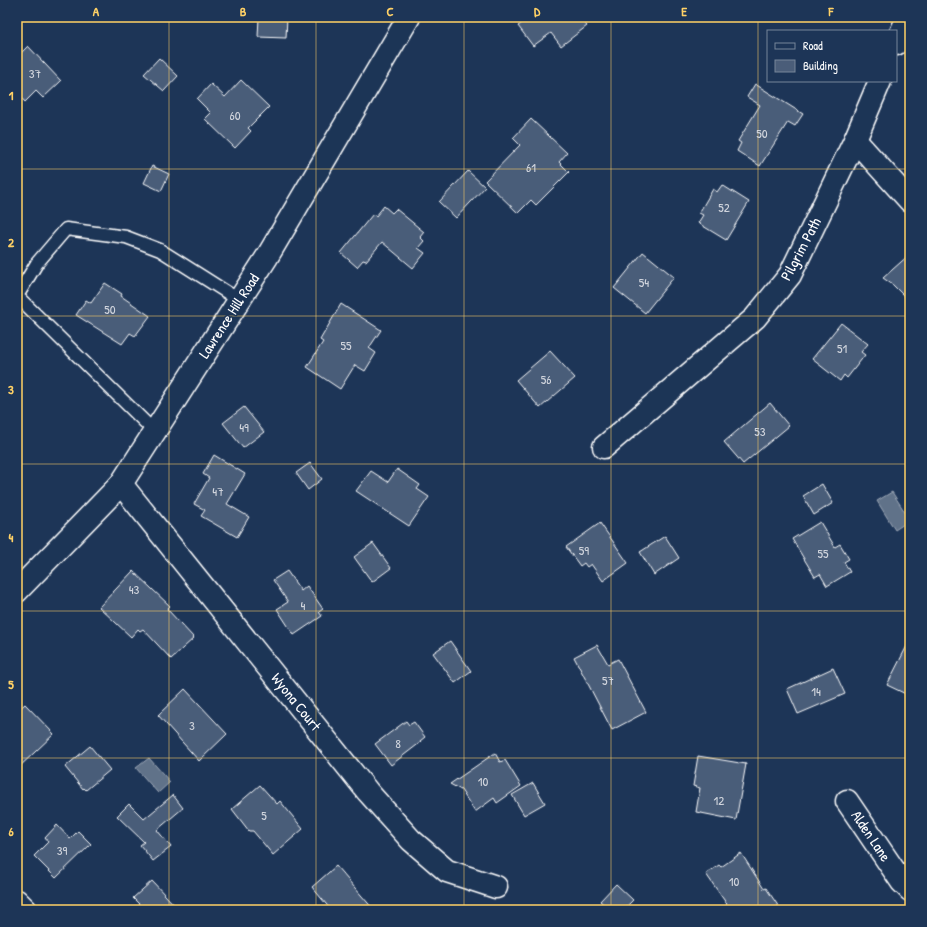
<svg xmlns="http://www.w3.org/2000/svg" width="927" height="927" font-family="'Patrick Hand',sans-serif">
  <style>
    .water { fill: #617289; stroke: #a0aab8 }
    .building { fill: #4a5d79; stroke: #fff }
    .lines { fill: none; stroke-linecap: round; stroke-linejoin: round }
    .service-casing { stroke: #fff; stroke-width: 15 }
    .minor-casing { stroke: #fff; stroke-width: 25 }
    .secondary-casing { stroke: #fff; stroke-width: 25 }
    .service { stroke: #1d3557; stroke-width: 12 }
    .minor { stroke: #1d3557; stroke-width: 22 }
    .secondary { stroke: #1d3557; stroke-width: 22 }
    .grid { fill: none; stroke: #ffd166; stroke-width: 1; stroke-opacity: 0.55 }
    .labels { text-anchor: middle; stroke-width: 3; stroke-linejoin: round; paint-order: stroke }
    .number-label { font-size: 13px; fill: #d2d6de }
    .street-label { font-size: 15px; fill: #fff; stroke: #1d3557 }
    .neatline { fill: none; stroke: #ffd166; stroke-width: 1.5 }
    .grid-label { font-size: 13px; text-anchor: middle; font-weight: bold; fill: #ffd166 }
  </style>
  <rect width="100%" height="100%" fill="#1d3557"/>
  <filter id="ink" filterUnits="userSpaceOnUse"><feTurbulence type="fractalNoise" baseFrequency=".025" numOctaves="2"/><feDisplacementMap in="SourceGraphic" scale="8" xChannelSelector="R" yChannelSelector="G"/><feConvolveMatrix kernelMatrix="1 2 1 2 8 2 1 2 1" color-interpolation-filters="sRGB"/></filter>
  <g filter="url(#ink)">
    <!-- water -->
    <g class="water">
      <path d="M 892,492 L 910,520 L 895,530 L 877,501 Z"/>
      <path d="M 149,758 L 170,782 L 158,793 L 136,768 Z"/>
    </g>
    <!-- building -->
    <g class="building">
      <path d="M 259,17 L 287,17 L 286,38 L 258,37 Z"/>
      <path d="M 530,17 L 580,17 L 587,26 L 561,46 L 551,33 L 533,46 L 518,26 Z"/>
      <path d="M 28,46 L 61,81 L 43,98 L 36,91 L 25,102 L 17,93 L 17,57 Z"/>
      <path d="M 159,58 L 178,76 L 164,91 L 144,74 Z"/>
      <path d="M 241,80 L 269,107 L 248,128 L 251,131 L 235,148 L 205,119 L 211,113 L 197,99 L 211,84 L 225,97 Z"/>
      <path d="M 755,84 L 803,114 L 795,126 L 788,122 L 760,166 L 737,151 L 741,143 L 738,141 L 760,105 L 747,97 Z"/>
      <path d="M 531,119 L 567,153 L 559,162 L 569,172 L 536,205 L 531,200 L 518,213 L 485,181 L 520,145 L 513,138 Z"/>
      <path d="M 152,166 L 169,174 L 161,191 L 144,183 Z"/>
      <path d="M 468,171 L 485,187 L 456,218 L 439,202 Z"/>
      <path d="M 722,185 L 749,202 L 726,240 L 698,223 L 703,215 L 699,213 L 713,189 L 717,192 Z"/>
      <path d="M 384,206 L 392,213 L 396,209 L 424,232 L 420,237 L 424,241 L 418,248 L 425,253 L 413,268 L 382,242 L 366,261 L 363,260 L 357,267 L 341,253 L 373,214 L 376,216 Z"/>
      <path d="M 643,252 L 674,277 L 645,313 L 614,288 Z"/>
      <path d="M 910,254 L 910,302 L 893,285 L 883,278 Z"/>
      <path d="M 105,283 L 122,294 L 121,296 L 150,316 L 135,336 L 130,333 L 122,344 L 76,315 L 86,300 L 91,303 Z"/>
      <path d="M 341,304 L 381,330 L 369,348 L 376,353 L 365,371 L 355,365 L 340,389 L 307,367 L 323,342 L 320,340 Z"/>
      <path d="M 841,323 L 868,344 L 861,352 L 865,355 L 847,378 L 844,375 L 840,381 L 812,359 Z"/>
      <path d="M 550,351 L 575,378 L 540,408 L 516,380 Z"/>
      <path d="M 770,403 L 789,426 L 743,464 L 724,442 Z"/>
      <path d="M 244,407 L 264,432 L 243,448 L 223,423 Z"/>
      <path d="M 214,455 L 245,474 L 227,504 L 249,517 L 237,537 L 201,516 L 205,510 L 194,504 L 209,478 L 203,474 Z"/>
      <path d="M 310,463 L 322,479 L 308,490 L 296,473 Z"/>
      <path d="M 397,469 L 420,485 L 417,489 L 429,497 L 409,526 L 356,491 L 371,471 L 388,482 Z"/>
      <path d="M 822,484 L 833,503 L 814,515 L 803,496 Z"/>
      <path d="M 820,522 L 835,547 L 840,544 L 849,559 L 844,562 L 850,572 L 827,586 L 820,574 L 815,577 L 792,539 Z"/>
      <path d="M 600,523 L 628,563 L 603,581 L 591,564 L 587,567 L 584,563 L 580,566 L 566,547 Z"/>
      <path d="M 665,536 L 679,558 L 654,575 L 640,552 Z"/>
      <path d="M 373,543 L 391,568 L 372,582 L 354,557 Z"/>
      <path d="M 133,571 L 170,606 L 167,609 L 194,638 L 171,659 L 143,629 L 140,631 L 138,629 L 131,637 L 99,607 Z"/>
      <path d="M 287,571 L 301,591 L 307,586 L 323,609 L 319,612 L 322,616 L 294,635 L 277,609 L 288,602 L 273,580 Z"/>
      <path d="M 910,640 L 910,696 L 887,685 Z"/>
      <path d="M 450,641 L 471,671 L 455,683 L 433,653 Z"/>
      <path d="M 597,645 L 608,664 L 618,659 L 646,712 L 612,730 L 574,657 Z"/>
      <path d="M 833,668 L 845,694 L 798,714 L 787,689 Z"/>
      <path d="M 185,689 L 227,734 L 199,761 L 158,715 Z"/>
      <path d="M 25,704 L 54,734 L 17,769 L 17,711 Z"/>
      <path d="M 406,721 L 409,725 L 414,722 L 425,737 L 420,741 L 421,742 L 391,765 L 375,744 Z"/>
      <path d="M 90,746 L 110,770 L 86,790 L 84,788 L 83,789 L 65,767 Z"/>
      <path d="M 495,753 L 500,762 L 505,760 L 521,786 L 497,803 L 494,798 L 475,812 L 461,790 L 450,784 Z"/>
      <path d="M 698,756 L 746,764 L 736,820 L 696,812 L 700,788 L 693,786 Z"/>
      <path d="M 533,783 L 545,803 L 524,815 L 512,795 Z"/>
      <path d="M 260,785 L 277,804 L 280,801 L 303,829 L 273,855 L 253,831 L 249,831 L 232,809 Z"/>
      <path d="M 173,795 L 183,808 L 157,830 L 171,847 L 153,861 L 140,845 L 144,842 L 117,816 L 129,804 L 144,819 Z"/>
      <path d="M 57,825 L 70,839 L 78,831 L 91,844 L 56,878 L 34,856 L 48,842 L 45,838 Z"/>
      <path d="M 741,853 L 764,889 L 766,888 L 781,910 L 731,910 L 706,874 L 719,865 L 721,867 Z"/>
      <path d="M 336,866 L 374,910 L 331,910 L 312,887 Z"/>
      <path d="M 152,881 L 179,910 L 145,910 L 133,898 Z"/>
      <path d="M 616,884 L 633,900 L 623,910 L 610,910 L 600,901 Z"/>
    </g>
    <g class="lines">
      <!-- service casing -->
      <g class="service-casing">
        <path id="service" d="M 155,432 L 17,296 L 37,263 L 66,229 L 126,237 L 160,250 L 239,300"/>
      </g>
      <!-- minor casing -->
      <g class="minor-casing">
        <g id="minor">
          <path d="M 896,44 L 908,17"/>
          <path d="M 855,140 L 910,201"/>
          <path d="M 604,447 L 755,318 L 790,275 L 855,140 L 880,81"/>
          <path d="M 121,484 L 368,792 L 411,840 L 447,871 L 496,887"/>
          <path d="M 847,801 L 902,882 L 910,890"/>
          <path d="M 17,901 L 26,910"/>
        </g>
      </g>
      <!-- secondary casing -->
      <g class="secondary-casing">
        <path id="secondary" d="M 17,591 L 121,484 L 267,257 L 409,17"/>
      </g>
      <!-- service -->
      <use href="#service" class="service"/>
      <!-- minor -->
      <use href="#minor" class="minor"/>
      <!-- secondary -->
      <use href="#secondary" class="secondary"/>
    </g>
  </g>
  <!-- grid -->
  <path class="grid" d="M 169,17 L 169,910M 316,17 L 316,910M 464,17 L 464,910M 611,17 L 611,910M 758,17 L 758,910M 17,169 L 910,169M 17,316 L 910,316M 17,464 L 910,464M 17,611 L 910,611M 17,758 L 910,758"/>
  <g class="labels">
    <!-- number labels -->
    <g class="number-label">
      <text x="35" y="78">37</text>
      <text x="235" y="120">60</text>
      <text x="762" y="138">50</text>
      <text x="531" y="172">61</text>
      <text x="724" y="212">52</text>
      <text x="644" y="287">54</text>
      <text x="110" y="314">50</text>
      <text x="346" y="350">55</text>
      <text x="842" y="353">51</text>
      <text x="546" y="384">56</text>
      <text x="244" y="432">49</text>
      <text x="760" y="436">53</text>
      <text x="218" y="496">47</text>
      <text x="584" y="555">59</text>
      <text x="823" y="558">55</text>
      <text x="134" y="594">43</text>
      <text x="303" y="610">4</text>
      <text x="608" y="685">57</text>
      <text x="816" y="696">14</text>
      <text x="192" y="730">3</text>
      <text x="398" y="748">8</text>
      <text x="483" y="786">10</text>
      <text x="719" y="805">12</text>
      <text x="264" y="820">5</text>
      <text x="62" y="855">39</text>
      <text x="734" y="886">10</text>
    </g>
    <!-- street labels -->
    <g class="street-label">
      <text transform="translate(801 249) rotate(-62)" y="5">Pilgrim Path</text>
      <text transform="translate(229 316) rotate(-57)" y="5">Lawrence Hill Road</text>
      <text transform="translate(296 702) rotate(51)" y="5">Wyona Court</text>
      <text transform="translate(871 836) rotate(56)" y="5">Alden Lane</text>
    </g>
  </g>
  <!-- margin -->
  <rect width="927" height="927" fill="none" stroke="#1d3557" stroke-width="44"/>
  <!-- legend -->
  <rect x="767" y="30" width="130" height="52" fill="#1d3557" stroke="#77869a"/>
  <rect x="775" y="43" width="20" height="6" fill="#1d3557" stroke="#77869a"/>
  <text x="803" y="50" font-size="12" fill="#ffffff">Road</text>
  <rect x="775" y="60" width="20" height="12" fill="#4a5d79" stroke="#77869a"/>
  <text x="803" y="70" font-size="12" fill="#ffffff">Building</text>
  <rect x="22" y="22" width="883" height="883" class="neatline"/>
  <g class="grid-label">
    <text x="96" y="16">A</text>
    <text x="243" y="16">B</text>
    <text x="390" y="16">C</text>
    <text x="537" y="16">D</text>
    <text x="684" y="16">E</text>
    <text x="831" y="16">F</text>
    <text x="11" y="100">1</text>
    <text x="11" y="247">2</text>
    <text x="11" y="394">3</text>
    <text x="11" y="542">4</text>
    <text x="11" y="689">5</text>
    <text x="11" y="836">6</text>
  </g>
</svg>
